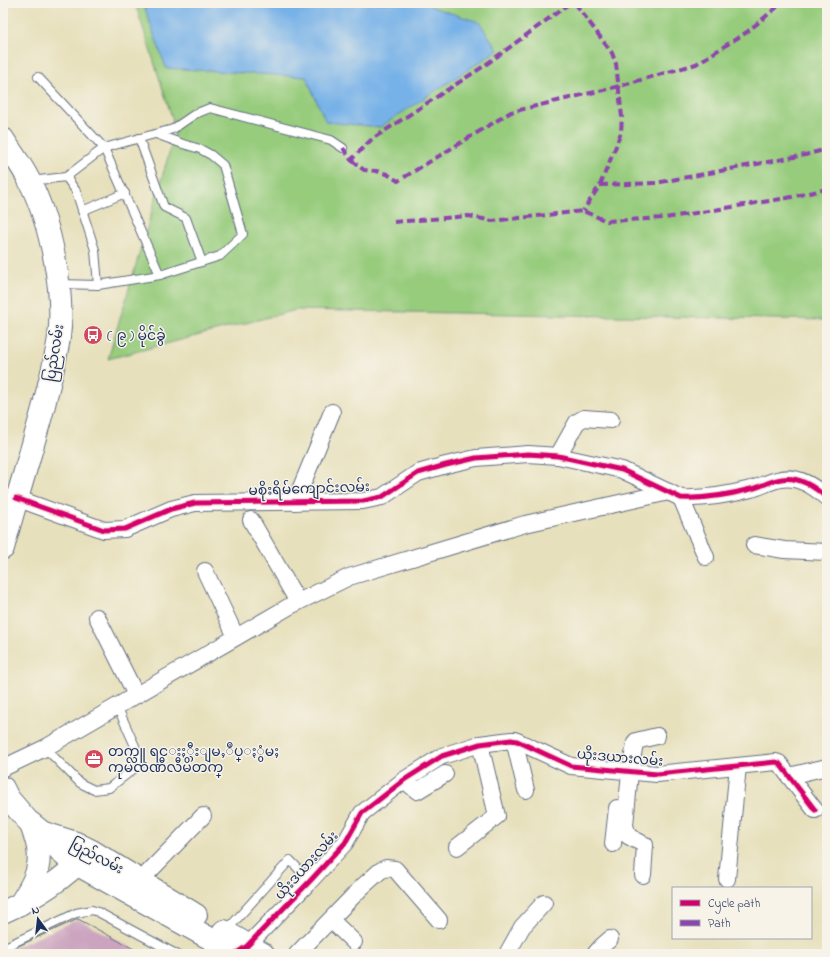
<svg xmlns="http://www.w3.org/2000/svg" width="830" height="957" font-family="'Indie Flower','Noto Sans Myanmar',sans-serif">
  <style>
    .green { fill: #97cc7d; stroke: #597e6e }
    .water { fill: #76b1e8; stroke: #4870a3 }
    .building { fill: #cca4c0 }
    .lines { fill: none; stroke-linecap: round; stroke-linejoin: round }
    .service-casing { stroke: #626d7f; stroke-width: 10 }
    .minor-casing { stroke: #626d7f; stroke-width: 18 }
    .secondary-casing { stroke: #626d7f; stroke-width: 24 }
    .trunk-casing { stroke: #626d7f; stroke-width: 24 }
    .service { stroke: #fff; stroke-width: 8 }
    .minor { stroke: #fff; stroke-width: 16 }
    .secondary { stroke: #fff; stroke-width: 22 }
    .trunk { stroke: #fff; stroke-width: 22 }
    .quiet { stroke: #8e44ad; stroke-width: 4; stroke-dasharray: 8 4; stroke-linecap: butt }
    .cycleway-casing { stroke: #f7f3e8; stroke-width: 8 }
    .cycleway { stroke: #d6006c; stroke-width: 5 }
    .labels { text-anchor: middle; stroke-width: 3; stroke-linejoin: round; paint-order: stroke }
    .poi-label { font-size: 14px; fill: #1b2f5e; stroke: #f7f3e8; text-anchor: start }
    .street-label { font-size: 14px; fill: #1b2f5e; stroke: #f7f3e8 }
  </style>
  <rect width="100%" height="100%" fill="#f7f3e8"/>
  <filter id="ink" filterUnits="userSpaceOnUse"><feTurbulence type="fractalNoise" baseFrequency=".025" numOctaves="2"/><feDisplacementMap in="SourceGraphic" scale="8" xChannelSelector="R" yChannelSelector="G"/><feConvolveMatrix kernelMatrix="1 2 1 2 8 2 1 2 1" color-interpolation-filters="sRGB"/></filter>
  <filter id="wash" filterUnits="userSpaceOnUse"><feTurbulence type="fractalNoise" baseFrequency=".012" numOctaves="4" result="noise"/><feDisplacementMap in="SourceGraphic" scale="16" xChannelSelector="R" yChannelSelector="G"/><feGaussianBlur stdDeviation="0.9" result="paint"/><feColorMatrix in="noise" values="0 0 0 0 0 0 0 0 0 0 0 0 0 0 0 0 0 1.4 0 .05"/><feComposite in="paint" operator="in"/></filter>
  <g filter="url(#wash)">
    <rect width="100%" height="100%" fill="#e7e0bc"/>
    <!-- green -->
    <path class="green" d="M 135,3 L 827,3 L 827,320 L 296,310 L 108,359 L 176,130 Z"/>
    <!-- water -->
    <path class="water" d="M 143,3 L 428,3 L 432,7 L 479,22 L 498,50 L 380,127 L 326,122 L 306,77 L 166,68 Z"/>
    <g id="blocks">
      <!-- building -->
      <path class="building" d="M 78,919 L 143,954 L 3,954 L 3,953 Z"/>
    </g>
  </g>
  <g filter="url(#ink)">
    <use href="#blocks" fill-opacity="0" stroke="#626d7f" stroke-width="1"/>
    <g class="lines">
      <!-- service casing -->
      <g class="service-casing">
        <g id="service">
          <path d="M 38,77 L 104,148 L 173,129 L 195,114 L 210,108 L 331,140 L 343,148"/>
          <path d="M 139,138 L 164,207 L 186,218 L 202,262"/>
          <path d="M 66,177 L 104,148 L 160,275 L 220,256 L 243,234 L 223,165 L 211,155 L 200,149 L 183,144 L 156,134"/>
          <path d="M 30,181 L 66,177 L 76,191 L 95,250 L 98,285 L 60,284"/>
          <path d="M 82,211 L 125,193"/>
          <path d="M 98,285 L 160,275"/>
          <path d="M 45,748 L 80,783 L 94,790 L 109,788 L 139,765 L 139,755 L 117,706"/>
          <path d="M 226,931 L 290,860 L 310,881"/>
          <path d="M 3,948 L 76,913 L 92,910 L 98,912 L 176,954"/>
          <path d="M 207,954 L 217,943"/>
        </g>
      </g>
      <!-- minor casing -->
      <g class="minor-casing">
        <g id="minor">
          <path d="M 558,456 L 577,422 L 584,418 L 611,420"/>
          <path d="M 16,498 L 104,530 L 125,529 L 171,509 L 195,503 L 363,501 L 382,497 L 418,473 L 446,465 L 476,458 L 528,454 L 558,456 L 622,470 L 681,498 C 704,499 728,495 751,489 C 760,487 768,482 777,480 C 796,474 814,486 827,498"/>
          <path d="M 681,498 L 706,557"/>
          <path d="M 295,502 L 332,412"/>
          <path d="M 251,520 L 298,602"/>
          <path d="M 754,545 L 784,550 L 827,552"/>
          <path d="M 205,571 L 236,637"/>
          <path d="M 97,617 L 136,695"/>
          <path d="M 514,740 L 526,790"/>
          <path d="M 3,768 L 45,748 L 290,606 L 349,577 L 525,524 L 669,492"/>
          <path d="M 789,776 L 827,767"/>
          <path d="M 404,780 L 417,791 L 445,774"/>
          <path d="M 613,844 L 617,808"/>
          <path d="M 457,847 L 497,816 L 480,744"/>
          <path d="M 643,875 L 645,845 L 628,836 L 625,825 L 630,772 L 635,743 L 636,741 L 657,736"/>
          <path d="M 727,879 L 738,766"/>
          <path d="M 140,881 L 203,816"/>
          <path d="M 331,920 L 354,942"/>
          <path d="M 240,951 L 247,946 L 310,881 L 345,843 L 362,813 L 404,780 L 442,756 L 480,744 L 511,740 L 517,741 L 571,766 L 657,774 L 776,762 L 779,763 L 815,810"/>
          <path d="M 297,954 L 362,887 L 380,871 L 386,868 L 395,869 L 439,920"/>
          <path d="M 507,954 L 522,927 L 544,903"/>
          <path d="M 595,954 L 602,946 L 610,939"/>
        </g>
      </g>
      <!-- secondary casing -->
      <g class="secondary-casing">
        <path id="secondary" d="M 3,912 C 35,898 66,877 90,852"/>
      </g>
      <!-- trunk casing -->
      <g class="trunk-casing">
        <g id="trunk">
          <path d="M 3,139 C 12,153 22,166 29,180 C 50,221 65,291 59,337 C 56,360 49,383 44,405 C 31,453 16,500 3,548"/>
          <path d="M 3,788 L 8,798 L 27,820 L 43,833 L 65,856 L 78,865 L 218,943 L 236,954"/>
          <path d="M 44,833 L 76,843 L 92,851 L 196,915"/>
          <path d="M 20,904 C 31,887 42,870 38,848 C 37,840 33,832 31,824"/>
          <path d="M 224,931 L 263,954"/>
        </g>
      </g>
      <!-- service -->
      <use href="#service" class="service"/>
      <!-- minor -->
      <use href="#minor" class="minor"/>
      <!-- secondary -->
      <use href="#secondary" class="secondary"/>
      <!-- trunk -->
      <use href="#trunk" class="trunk"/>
      <!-- quiet -->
      <g class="quiet">
        <path d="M 575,3 L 612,53 L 616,64 L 622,117 L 621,132 L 616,146 L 600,185 L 583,211"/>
        <path d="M 343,148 L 351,160 L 372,139 L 484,66 L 570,3"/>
        <path d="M 351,160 L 364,170 L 376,171 L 387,174 L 398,181 L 511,112 L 620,86 L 696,64 L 747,32 L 782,3"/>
        <path d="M 600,185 L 656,183 L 805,155 L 827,149"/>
        <path d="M 394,222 L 469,216 L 492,221 L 583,211 L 607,221 L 665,218 L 787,198 L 827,189"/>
      </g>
      <!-- cycleway casing -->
      <g class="cycleway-casing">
        <g id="cycleway">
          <path d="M 16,498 L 104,530 L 125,529 L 171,509 L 195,503 L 363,501 L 382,497 L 418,473 L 446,465 L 476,458 L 528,454 L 558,456 L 622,470 L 681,498 C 704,499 728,495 751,489 C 760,487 768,482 777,480 C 796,474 814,486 827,498"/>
          <path d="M 235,954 L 247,946 L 310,881 L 345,843 L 362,813 L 404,780 L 442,756 L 480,744 L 511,740 L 517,741 L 571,766 L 657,774 L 776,762 L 779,763 L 815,810"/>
        </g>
      </g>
      <!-- cycleway -->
      <use href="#cycleway" class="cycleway"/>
    </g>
  </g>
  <!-- icons -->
  <defs>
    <g id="bus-disc" transform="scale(1)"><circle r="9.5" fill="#d1495b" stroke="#f7f3e8"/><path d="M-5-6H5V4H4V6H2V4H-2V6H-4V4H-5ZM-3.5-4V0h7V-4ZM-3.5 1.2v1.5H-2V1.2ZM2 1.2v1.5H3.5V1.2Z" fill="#fff"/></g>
    <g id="office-disc" transform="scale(1)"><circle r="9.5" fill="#d1495b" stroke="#f7f3e8"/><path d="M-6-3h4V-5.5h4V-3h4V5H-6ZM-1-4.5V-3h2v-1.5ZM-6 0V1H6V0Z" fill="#fff"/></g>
  </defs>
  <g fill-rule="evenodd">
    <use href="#bus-disc" x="93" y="335"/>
    <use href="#office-disc" x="94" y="759"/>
  </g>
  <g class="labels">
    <!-- poi labels -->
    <g class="poi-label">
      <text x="107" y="340">( ၉ ) မိုင်ခွဲ</text>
      <text x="108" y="756">တက္လူ ရင္းႏွီးျမႇဳပ္ႏွံမႈ<tspan x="108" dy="16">ကုမၸဏီလီမိတက္</tspan></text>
    </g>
    <!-- street labels -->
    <g class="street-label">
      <text transform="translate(54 353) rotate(-81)" y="5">ပြည်လမ်း</text>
      <text transform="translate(309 488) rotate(-2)" y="5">မစိုးရိမ်ကျောင်းလမ်း</text>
      <text transform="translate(620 757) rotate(5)" y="5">ယိုးဒယားလမ်း</text>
      <text transform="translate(97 856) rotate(28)" y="5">ပြည်လမ်း</text>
      <text transform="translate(306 865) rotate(-48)" y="5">ယိုးဒယားလမ်း</text>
    </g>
  </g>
  <!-- margin -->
  <rect width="830" height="957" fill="none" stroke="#f7f3e8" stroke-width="16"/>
  <!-- legend -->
  <rect x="672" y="887" width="140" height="52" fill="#f7f3e8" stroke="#9fa5b1"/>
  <rect x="680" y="900" width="20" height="6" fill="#d6006c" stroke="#9fa5b1"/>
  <text x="708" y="907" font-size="12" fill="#1b2f5e">Cycle path</text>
  <rect x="680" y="920" width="20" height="6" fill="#8e44ad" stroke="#9fa5b1"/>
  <text x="708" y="927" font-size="12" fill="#1b2f5e">Path</text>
  <!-- north arrow -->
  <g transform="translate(38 919) rotate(345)" stroke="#f7f3e8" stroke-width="3" paint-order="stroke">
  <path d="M0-3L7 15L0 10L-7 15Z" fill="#1b2f5e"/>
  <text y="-6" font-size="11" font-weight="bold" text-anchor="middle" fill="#1b2f5e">N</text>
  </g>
</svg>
